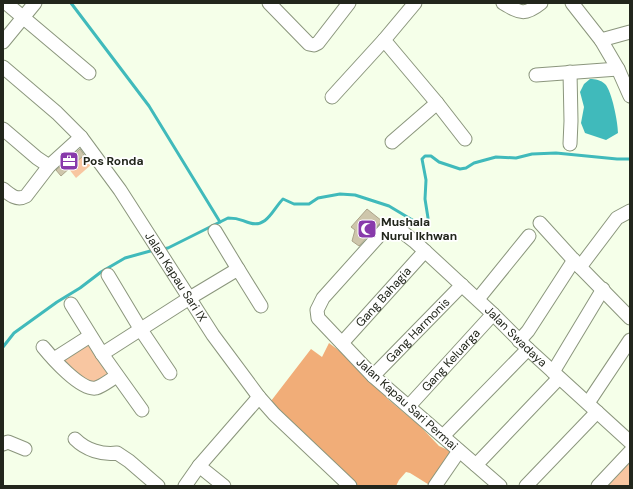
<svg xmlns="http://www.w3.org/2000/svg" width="633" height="489" font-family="'DM Sans',sans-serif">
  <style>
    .green { fill: #f8c6a1 }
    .forest { fill: #f1ad78 }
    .water { fill: #40babb }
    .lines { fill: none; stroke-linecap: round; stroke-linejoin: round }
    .stream { stroke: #40babb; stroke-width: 3 }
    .building { fill: #cec6ab; stroke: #aca48a }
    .minor-casing { stroke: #8b967d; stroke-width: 15 }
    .minor { stroke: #fff; stroke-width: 13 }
    .labels { text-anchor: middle; stroke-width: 3.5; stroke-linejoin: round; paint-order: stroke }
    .poi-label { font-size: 12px; font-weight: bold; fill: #22261c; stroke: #fff; text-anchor: start }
    .street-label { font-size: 12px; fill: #22261c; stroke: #fff }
  </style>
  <rect width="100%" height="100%" fill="#f5ffe9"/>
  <!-- green -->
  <g class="green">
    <path d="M 84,155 L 92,164 L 76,178 L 69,169 Z"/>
    <path d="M 88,340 L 115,374 L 96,386 L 61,363 L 61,357 Z"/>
    <path d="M 630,452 L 630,486 L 598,486 Z"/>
  </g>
  <!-- forest -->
  <path class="forest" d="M 329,343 L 350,359 L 362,374 L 389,400 L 420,426 L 439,446 L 450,451 L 454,455 L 431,486 L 410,473 L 406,472 L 399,480 L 396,486 L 354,486 L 289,424 L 271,401 L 311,349 L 322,357 Z"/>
  <!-- water -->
  <path class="water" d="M 590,79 C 595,79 601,80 605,84 C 612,91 618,123 618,133 L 606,140 L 585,133 L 581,123 L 584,107 L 580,92 L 584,84 Z"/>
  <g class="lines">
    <!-- stream -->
    <g class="stream">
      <path d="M 71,3 L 149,106 L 220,222"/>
      <path d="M 162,249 L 168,248 L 228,218 C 240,218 240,220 250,223 C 267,228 273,209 283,199 L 294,204 L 309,204 L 318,198 L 340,194 L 355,195 L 389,206 L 414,221 L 426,223 L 428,218 L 425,199 L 426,180 L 422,159 L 425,156 L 431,156 L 439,162 L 460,169 L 466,168 L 474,163 L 496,157 L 516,158 L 532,154 L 556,153 L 617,159 L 630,159"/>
      <path d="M 3,347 L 14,333 L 57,302 L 80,288 L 101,272 L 125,258 L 154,250"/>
    </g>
  </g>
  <!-- building -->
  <g class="building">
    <path d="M 80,149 L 84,155 L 61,176 L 56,170 Z"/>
    <path d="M 367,209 L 382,221 L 359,246 L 352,241 L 355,230 L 351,227 Z"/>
  </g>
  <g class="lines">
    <!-- minor casing -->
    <g class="minor-casing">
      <g id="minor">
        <path d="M 6,3 L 89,73"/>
        <path d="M 269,3 L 309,44 L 314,45 L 318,43 L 349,3"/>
        <path d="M 415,3 L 384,40 L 437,103 L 465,139"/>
        <path d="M 503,3 C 520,13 525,16 541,3"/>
        <path d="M 572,3 L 601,40 L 618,69 L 630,96"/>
        <path d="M 601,40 L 630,32"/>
        <path d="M 3,42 L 35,3"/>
        <path id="s1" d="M 3,67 L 57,113 L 81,137 L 120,190 L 213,335 L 259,397 L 274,414 L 350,486"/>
        <path d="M 536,75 L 618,69"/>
        <path d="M 332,97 L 384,40"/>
        <path d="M 3,129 L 37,158 L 49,166"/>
        <path d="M 392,142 L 437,103"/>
        <path d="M 570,144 L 571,121 L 570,72"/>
        <path d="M 3,189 C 10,195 17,201 26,196 L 49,166 L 81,137"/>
        <path d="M 540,223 L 580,267 L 630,318"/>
        <path d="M 215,231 L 238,269"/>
        <path d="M 580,267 L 617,218 L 630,211"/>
        <path d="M 108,275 L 141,330 L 170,373"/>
        <path d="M 478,299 L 529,236"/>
        <path d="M 71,304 L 102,354 L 142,410"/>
        <path d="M 519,341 L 528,331 L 574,260"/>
        <path id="s2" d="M 342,343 L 425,251"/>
        <path d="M 43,347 C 52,358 81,391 96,388 C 103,386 111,379 117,376"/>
        <path d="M 102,354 L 188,299 L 238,269 L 261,306"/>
        <path d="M 54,359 L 90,336"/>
        <path d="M 553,372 L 603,289"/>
        <path id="s3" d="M 373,376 L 462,285"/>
        <path d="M 588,403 L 630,340"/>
        <path id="s4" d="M 409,406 L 493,314"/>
        <path d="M 443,436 L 528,349"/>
        <path d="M 75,439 C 86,450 102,455 117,453 L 129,461 L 158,486"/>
        <path d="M 3,444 L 8,442 L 25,449"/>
        <path d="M 476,465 L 559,378"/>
        <path d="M 199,466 L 224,486"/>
        <path d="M 185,486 L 199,466 L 259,397"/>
        <path d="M 435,486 L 459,451"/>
        <path id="s5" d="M 500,486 L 373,376 L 318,318 L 317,310 L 323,298 L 386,228 L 389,227 L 396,227 L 414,241 L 493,314 L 528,349 L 630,442"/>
        <path d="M 526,486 L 597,412"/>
        <path d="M 598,486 L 630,452"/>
      </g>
    </g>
    <!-- minor -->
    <use href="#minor" class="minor"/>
  </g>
  <!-- icons -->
  <defs>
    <g id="office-square" transform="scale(1)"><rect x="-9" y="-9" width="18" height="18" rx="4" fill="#883aab" stroke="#fff"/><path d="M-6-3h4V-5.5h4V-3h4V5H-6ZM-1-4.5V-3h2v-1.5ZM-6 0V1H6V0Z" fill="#fff"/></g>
    <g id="mosque-square" transform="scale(1)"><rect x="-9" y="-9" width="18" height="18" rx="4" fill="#883aab" stroke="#fff"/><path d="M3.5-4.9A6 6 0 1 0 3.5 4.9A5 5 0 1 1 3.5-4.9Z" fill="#fff"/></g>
  </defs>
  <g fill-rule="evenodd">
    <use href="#office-square" x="69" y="161"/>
    <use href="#mosque-square" x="367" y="229"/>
  </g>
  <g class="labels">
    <!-- poi labels -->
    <g class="poi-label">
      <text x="83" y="165">Pos Ronda</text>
      <text x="381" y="226">Mushala<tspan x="381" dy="14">Nurul Ikhwan</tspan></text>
    </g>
    <!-- street labels -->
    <g class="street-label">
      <text dy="4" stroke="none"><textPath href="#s1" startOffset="274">Jalan Kapau Sari IX</textPath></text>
      <text dy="4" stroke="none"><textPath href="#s2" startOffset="62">Gang Bahagia</textPath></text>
      <text dy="4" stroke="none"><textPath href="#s3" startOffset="64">Gang Harmonis</textPath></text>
      <text dy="4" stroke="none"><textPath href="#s5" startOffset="536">Jalan Swadaya</textPath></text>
      <text dy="4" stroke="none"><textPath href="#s4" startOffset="62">Gang Keluarga</textPath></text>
      <text transform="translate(407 404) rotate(42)" y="4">Jalan Kapau Sari Permai</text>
    </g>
  </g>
  <!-- border -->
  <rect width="633" height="489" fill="none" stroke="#22261c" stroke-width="8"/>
</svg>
